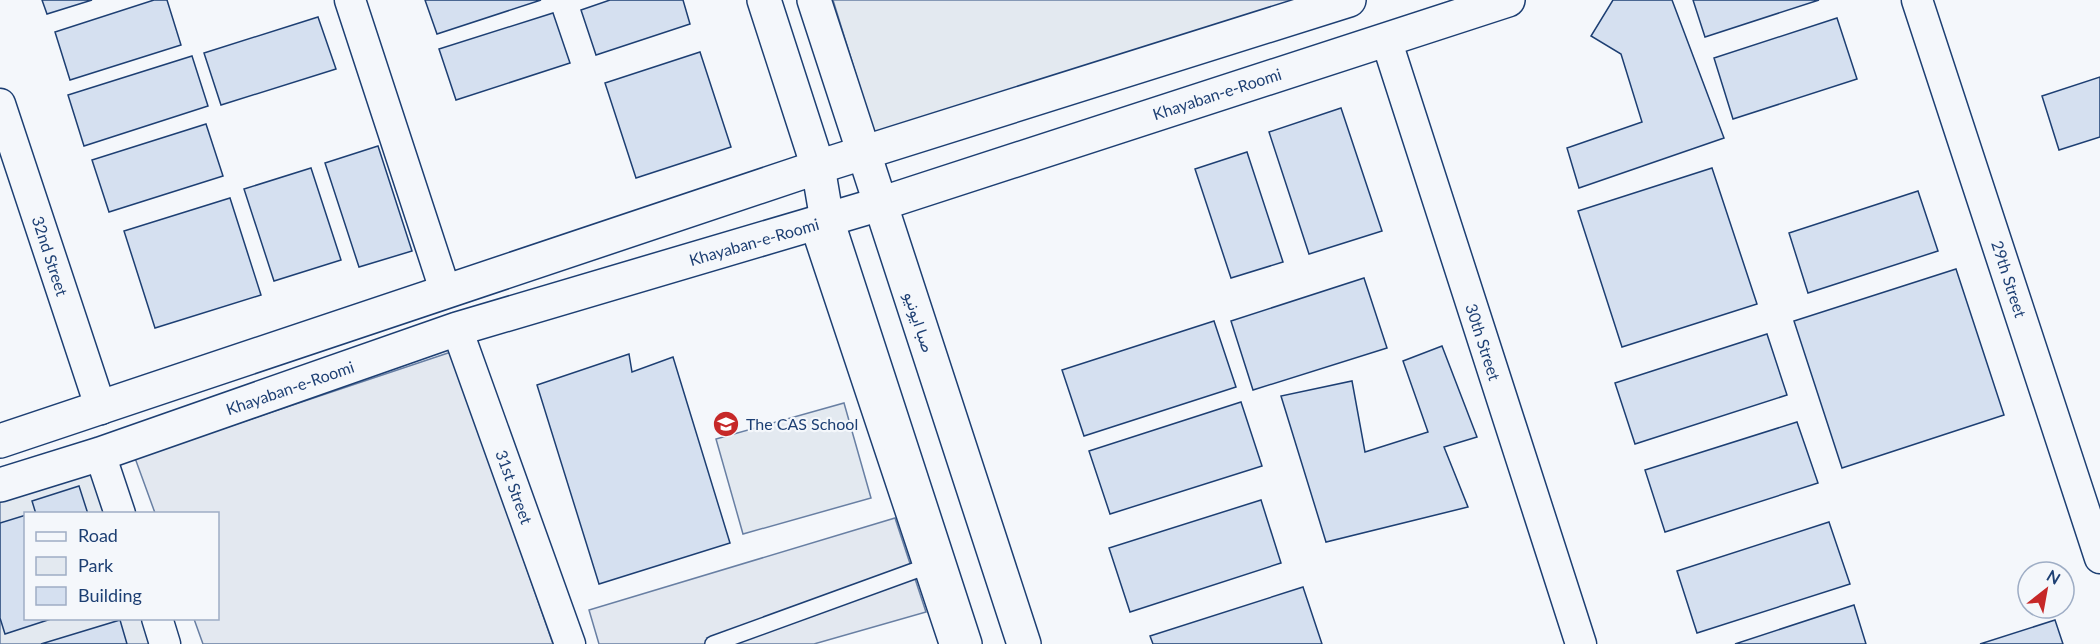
<svg xmlns="http://www.w3.org/2000/svg" width="2100" height="644" font-family="Lato,Vazirmatn,sans-serif">
  <style>
    .green { fill: #e3e9f0; stroke: #687fa3; stroke-width: 1.5 }
    .parking { fill: #e3e8f0; stroke: #687fa3; stroke-width: 1.5 }
    .building { fill: #d5e0f0; stroke: #1d3f73; stroke-width: 1.5 }
    .lines { fill: none; stroke-linecap: round; stroke-linejoin: round }
    .lane-casing { stroke: #1d3f73; stroke-width: 18 }
    .street-casing { stroke: #1d3f73; stroke-width: 33 }
    .secondary-casing { stroke: #1d3f73; stroke-width: 36 }
    .lane { stroke: #f4f7fb; stroke-width: 15 }
    .street { stroke: #f4f7fb; stroke-width: 30 }
    .secondary { stroke: #f4f7fb; stroke-width: 33 }
    .labels { text-anchor: middle; stroke-width: 4.5; stroke-linejoin: round; paint-order: stroke }
    .street-label { font-size: 16px; fill: #1d3f73; stroke: #f4f7fb }
    .poi-label { font-size: 16px; fill: #1d3f73; stroke: #f4f7fb; text-anchor: start }
  </style>
  <rect width="100%" height="100%" fill="#f4f7fb"/>
  <!-- green -->
  <g class="green">
    <path d="M 833,0 L 1297,0 L 875,136 Z"/>
    <path d="M 844,403 L 871,498 L 743,534 L 716,439 Z"/>
    <path d="M 93,473 L 106,513 L 26,514 L 26,618 L 143,619 L 152,644 L 0,644 L 0,502 Z"/>
  </g>
  <!-- parking -->
  <g class="parking">
    <path d="M 451,352 L 553,644 L 203,644 L 194,619 L 218,618 L 218,514 L 155,513 L 135,458 Z"/>
    <path d="M 895,518 L 926,612 L 814,644 L 599,644 L 589,610 Z"/>
  </g>
  <!-- building -->
  <g class="building">
    <path d="M 42,0 L 92,0 L 47,14 Z"/>
    <path d="M 154,0 L 167,0 L 181,45 L 70,80 L 55,32 Z"/>
    <path d="M 425,0 L 541,0 L 437,34 Z"/>
    <path d="M 610,0 L 683,0 L 690,24 L 596,55 L 581,10 Z"/>
    <path d="M 1613,0 L 1672,0 L 1724,138 L 1579,188 L 1567,148 L 1642,122 L 1621,54 L 1591,36 Z"/>
    <path d="M 1693,0 L 1819,0 L 1705,37 Z"/>
    <path d="M 553,13 L 570,63 L 456,100 L 439,49 Z"/>
    <path d="M 318,17 L 336,69 L 221,105 L 204,53 Z"/>
    <path d="M 1837,18 L 1857,79 L 1733,119 L 1714,58 Z"/>
    <path d="M 700,52 L 731,147 L 636,178 L 605,83 Z"/>
    <path d="M 192,56 L 208,106 L 84,146 L 68,95 Z"/>
    <path d="M 2100,77 L 2100,137 L 2059,150 L 2042,96 Z"/>
    <path d="M 1341,108 L 1382,231 L 1309,254 L 1269,132 Z"/>
    <path d="M 206,124 L 223,176 L 109,212 L 92,160 Z"/>
    <path d="M 378,146 L 412,251 L 359,267 L 325,163 Z"/>
    <path d="M 1247,152 L 1283,262 L 1231,278 L 1195,169 Z"/>
    <path d="M 311,168 L 341,260 L 274,281 L 244,189 Z"/>
    <path d="M 1712,168 L 1757,304 L 1622,347 L 1578,211 Z"/>
    <path d="M 1918,191 L 1938,251 L 1808,293 L 1789,233 Z"/>
    <path d="M 230,198 L 261,295 L 155,328 L 124,231 Z"/>
    <path d="M 1956,269 L 2004,415 L 1842,468 L 1794,321 Z"/>
    <path d="M 1364,278 L 1387,348 L 1253,390 L 1231,321 Z"/>
    <path d="M 1214,321 L 1236,387 L 1084,436 L 1062,370 Z"/>
    <path d="M 1767,334 L 1787,395 L 1635,444 L 1615,383 Z"/>
    <path d="M 1442,346 L 1477,437 L 1444,447 L 1468,507 L 1326,542 L 1281,396 L 1352,381 L 1365,452 L 1428,432 L 1403,361 Z"/>
    <path d="M 629,354 L 632,372 L 673,357 L 730,543 L 599,584 L 537,385 Z"/>
    <path d="M 1241,402 L 1262,466 L 1110,514 L 1089,451 Z"/>
    <path d="M 1797,422 L 1818,483 L 1665,532 L 1645,470 Z"/>
    <path d="M 79,486 L 88,514 L 36,514 L 32,501 Z"/>
    <path d="M 1261,500 L 1281,563 L 1130,612 L 1109,548 Z"/>
    <path d="M 26,515 L 26,618 L 54,618 L 5,634 L 0,618 L 0,523 Z"/>
    <path d="M 1829,522 L 1850,584 L 1697,633 L 1677,571 Z"/>
    <path d="M 1303,587 L 1322,644 L 1153,644 L 1150,636 Z"/>
    <path d="M 1854,605 L 1866,644 L 1735,644 Z"/>
    <path d="M 120,620 L 127,644 L 41,644 Z"/>
    <path d="M 2055,620 L 2063,644 L 1980,644 Z"/>
  </g>
  <g class="lines">
    <!-- lane casing -->
    <g class="lane-casing">
      <g id="lane">
        <path d="M 808,226 L 947,644"/>
        <path d="M 713,644 L 933,564"/>
      </g>
    </g>
    <!-- street casing -->
    <g class="street-casing">
      <g id="street">
        <path d="M 350,0 L 445,290"/>
        <path d="M 1917,0 L 2100,558"/>
        <path d="M 1386,39 L 1581,644"/>
        <path d="M 0,104 L 101,409"/>
        <path d="M 457,329 L 570,644"/>
        <path d="M 100,454 L 120,514"/>
        <path d="M 157,618 L 165,644"/>
      </g>
    </g>
    <!-- secondary casing -->
    <g class="secondary-casing">
      <g id="secondary">
        <path d="M 764,0 L 818,167 L 827,220 L 965,644"/>
        <path d="M 814,0 L 1024,644"/>
        <path d="M 0,441 L 818,167 L 1349,0"/>
        <path d="M 0,485 L 100,454 L 457,329 L 880,204 L 1508,0"/>
      </g>
    </g>
    <!-- lane -->
    <use href="#lane" class="lane"/>
    <!-- street -->
    <use href="#street" class="street"/>
    <!-- secondary -->
    <use href="#secondary" class="secondary"/>
  </g>
  <!-- icons -->
  <defs>
    <g id="school-disc" transform="scale(1.35)"><circle r="9.5" fill="#c62828" stroke="#f4f7fb"/><path d="M0-5L7-2L0 1L-7-2ZM-4 1L0 2.5L4 1V4Q0 6-4 4Z" fill="#fff"/></g>
  </defs>
  <g fill-rule="evenodd">
    <use href="#school-disc" x="726" y="424"/>
  </g>
  <g class="labels">
    <!-- street labels -->
    <g class="street-label">
      <text transform="translate(1217 94) rotate(-18)" y="6">Khayaban-e-Roomi</text>
      <text transform="translate(754 242) rotate(-16)" y="6">Khayaban-e-Roomi</text>
      <text transform="translate(50 256) rotate(72)" y="6">32nd Street</text>
      <text transform="translate(2009 279) rotate(72)" y="6">29th Street</text>
      <text transform="translate(919 322) rotate(72)" y="6">صبا ایونیو</text>
      <text transform="translate(1483 342) rotate(72)" y="6">30th Street</text>
      <text transform="translate(290 388) rotate(-19)" y="6">Khayaban-e-Roomi</text>
      <text transform="translate(514 487) rotate(70)" y="6">31st Street</text>
    </g>
    <!-- poi labels -->
    <g class="poi-label">
      <text x="746" y="430">The CAS School</text>
    </g>
  </g>
  <!-- legend -->
  <rect x="24" y="512" width="195" height="108" fill="#f4f7fb" stroke="#9eadc5" stroke-width="1.5"/>
  <rect x="36" y="532" width="30" height="9" fill="#f4f7fb" stroke="#9eadc5" stroke-width="1.5"/>
  <text x="78" y="542" font-size="18" fill="#1d3f73">Road</text>
  <rect x="36" y="557" width="30" height="18" fill="#e3e9f0" stroke="#9eadc5" stroke-width="1.5"/>
  <text x="78" y="572" font-size="18" fill="#1d3f73">Park</text>
  <rect x="36" y="587" width="30" height="18" fill="#d5e0f0" stroke="#9eadc5" stroke-width="1.5"/>
  <text x="78" y="602" font-size="18" fill="#1d3f73">Building</text>
  <!-- north arrow -->
  <g transform="translate(2046 590) rotate(31)"><circle r="28" fill="#f4f7fb" stroke="#9eadc5" stroke-width="1.5"/>
  <path d="M0-4.5L10 22L0 15L-10 22Z" fill="#c62828"/>
  <text y="-9" font-size="16" font-weight="bold" text-anchor="middle" fill="#1d3f73">N</text>
  </g>
</svg>
